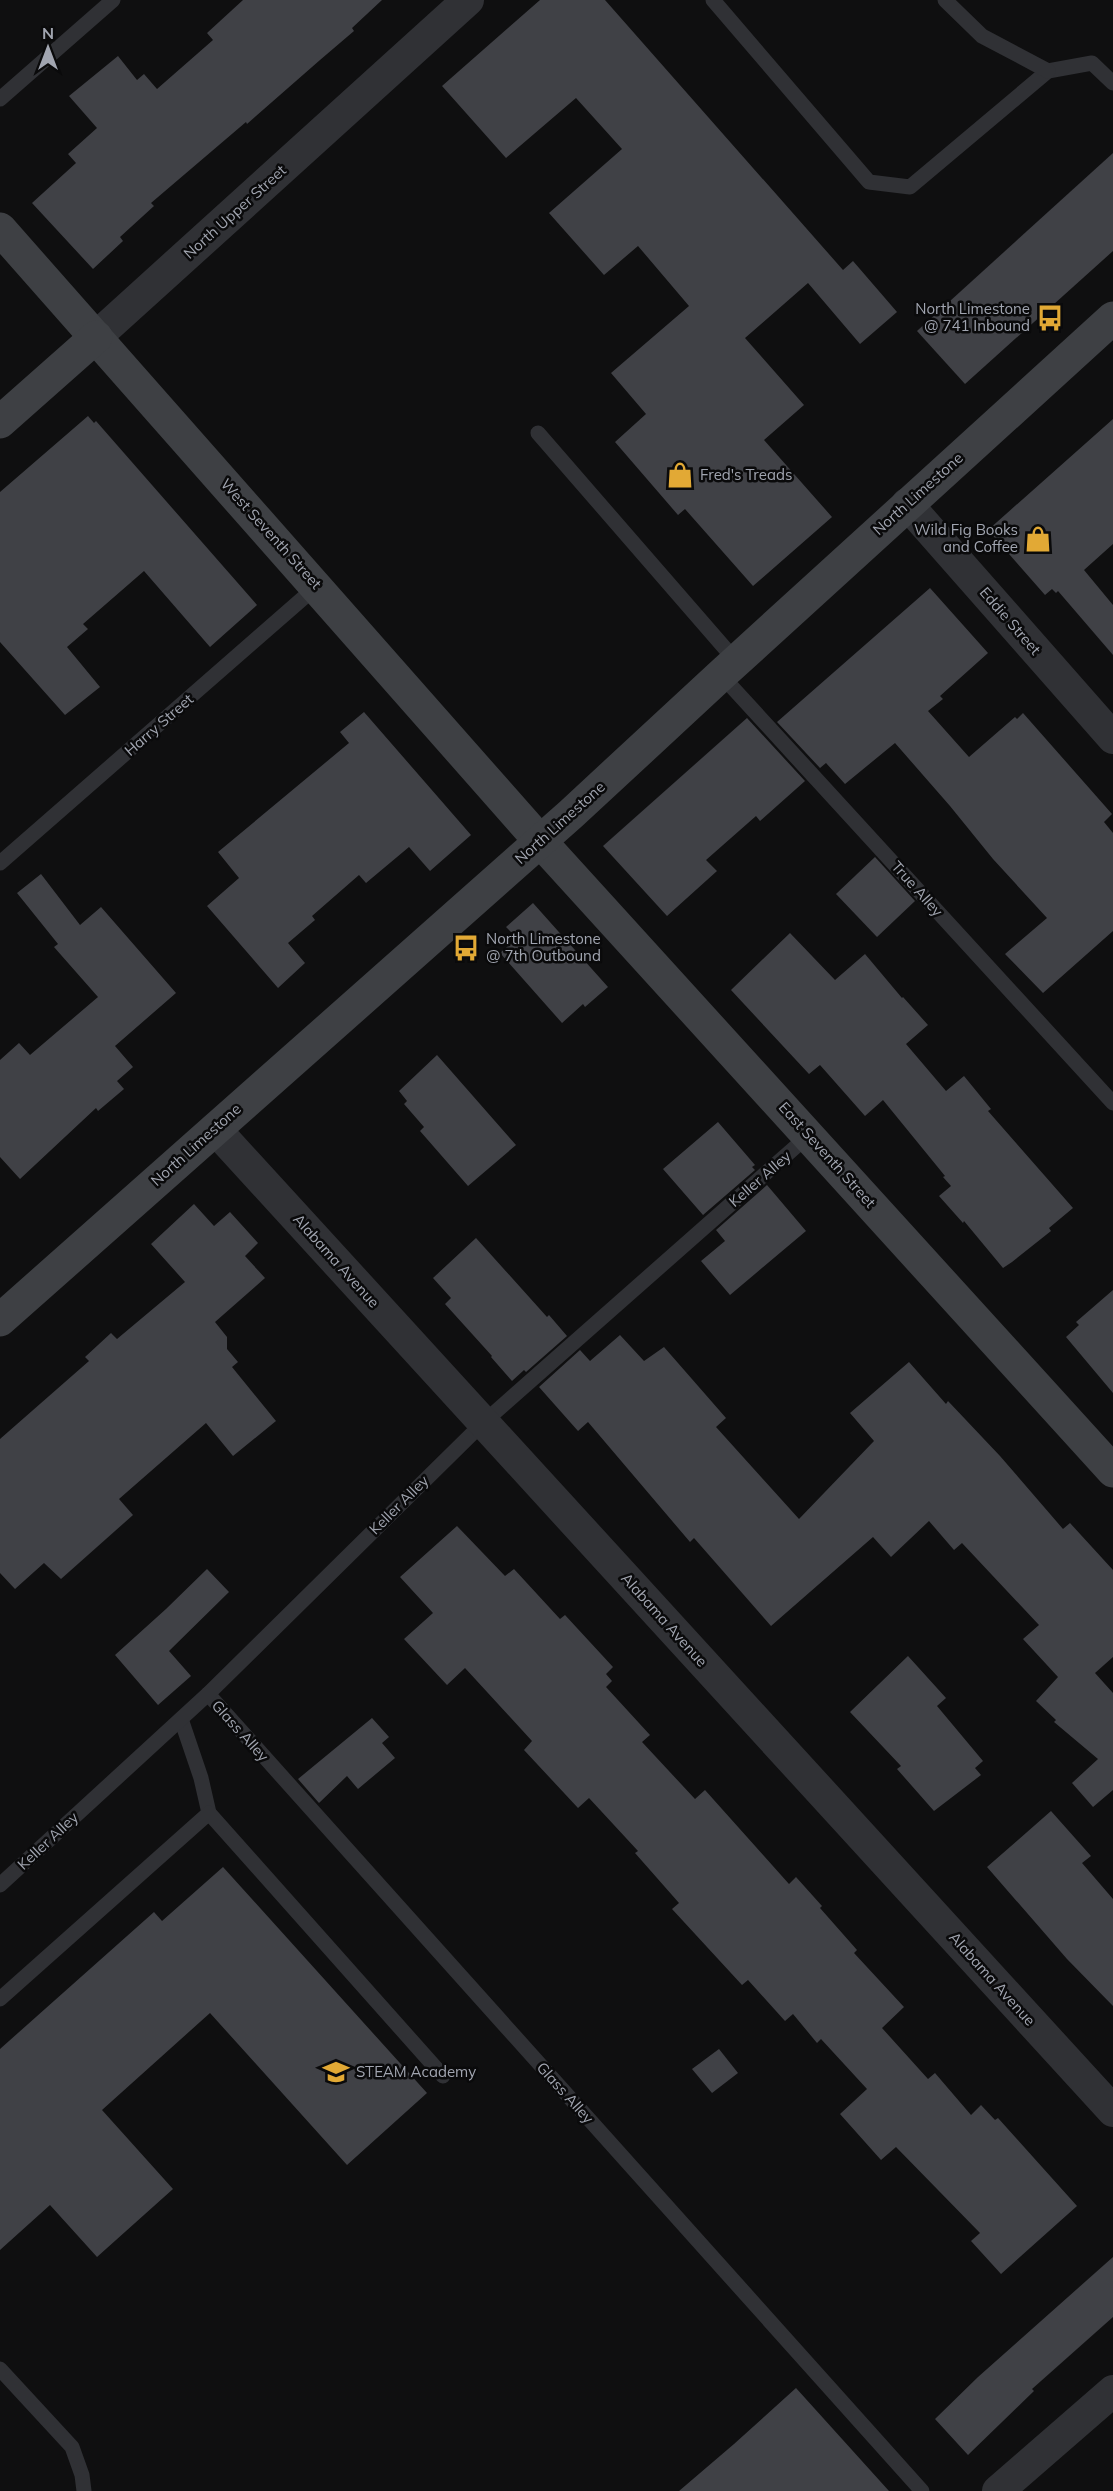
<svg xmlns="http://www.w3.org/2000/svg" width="1113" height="2491" font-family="Mulish,sans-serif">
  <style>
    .building { fill: #404146 }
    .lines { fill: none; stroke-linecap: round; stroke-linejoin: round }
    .lane { stroke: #303135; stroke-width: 15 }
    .street { stroke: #303135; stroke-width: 32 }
    .secondary { stroke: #3e4044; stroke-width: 33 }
    .labels { text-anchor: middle; stroke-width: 5; stroke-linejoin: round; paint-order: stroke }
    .street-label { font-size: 15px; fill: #a1a5b0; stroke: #0a0a0b }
    .poi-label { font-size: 15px; fill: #a1a5b0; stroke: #0a0a0b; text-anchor: start }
  </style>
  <rect width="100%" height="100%" fill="#0f0f10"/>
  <!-- building -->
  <g class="building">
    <path d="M 243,0 L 382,0 L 352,28 L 354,31 L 320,60 L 247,124 L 246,122 L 151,203 L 154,206 L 120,237 L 123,241 L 93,269 L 32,203 L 76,163 L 68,154 L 97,128 L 69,96 L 118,56 L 137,80 L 144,74 L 157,89 L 213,40 L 207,33 Z"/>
    <path d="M 540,0 L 605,0 L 843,270 L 853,261 L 897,312 L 860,344 L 808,283 L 745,338 L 804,405 L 764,440 L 832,517 L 753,586 L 685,509 L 678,515 L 615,442 L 646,414 L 611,373 L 689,306 L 638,246 L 604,275 L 549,213 L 622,149 L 576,98 L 506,158 L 442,86 Z"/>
    <path d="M 1113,153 L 1113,251 L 965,384 L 917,331 Z"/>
    <path d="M 88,416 L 94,423 L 96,421 L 257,605 L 210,647 L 144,571 L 83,624 L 88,629 L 67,647 L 100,687 L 65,715 L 0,642 L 0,492 Z"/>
    <path d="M 1113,419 L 1113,544 L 1084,570 L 1113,605 L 1113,655 L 1058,591 L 1056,593 L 1052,589 L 1045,595 L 988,530 Z"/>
    <path d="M 930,588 L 988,653 L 940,696 L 943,699 L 928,711 L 969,757 L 1015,717 L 1017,719 L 1023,713 L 1112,814 L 1104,822 L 1113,833 L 1113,931 L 1043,993 L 1005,954 L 1047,918 L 993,859 L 950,806 L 895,743 L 845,784 L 826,763 L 820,768 L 777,722 Z"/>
    <path d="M 364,712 L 471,835 L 430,871 L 409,847 L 366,883 L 359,875 L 312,916 L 315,920 L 288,943 L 305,963 L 278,988 L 207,906 L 239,878 L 218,852 L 349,743 L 340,732 Z"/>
    <path d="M 747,718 L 805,781 L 760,821 L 756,816 L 706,860 L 717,871 L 667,916 L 603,846 Z"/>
    <path d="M 875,857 L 915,901 L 877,937 L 836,894 Z"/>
    <path d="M 41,874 L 80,925 L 101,907 L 176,993 L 115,1046 L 133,1067 L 117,1081 L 124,1089 L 98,1111 L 96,1108 L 20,1179 L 0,1157 L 0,1060 L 19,1043 L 30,1055 L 98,997 L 54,947 L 58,944 L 17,893 Z"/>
    <path d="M 533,903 L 608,987 L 585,1007 L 583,1004 L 562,1023 L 500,953 L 517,938 L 506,927 Z"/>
    <path d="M 790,933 L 835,980 L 865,954 L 902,998 L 903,997 L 928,1025 L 906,1044 L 946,1091 L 964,1076 L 991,1109 L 988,1111 L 1073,1208 L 1049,1228 L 1051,1231 L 1012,1262 L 1003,1268 L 964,1221 L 963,1223 L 939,1196 L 951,1186 L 943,1177 L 945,1176 L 883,1100 L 865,1116 L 820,1065 L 809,1074 L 731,990 Z"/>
    <path d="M 437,1055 L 516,1145 L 468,1186 L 420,1131 L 424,1127 L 404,1104 L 407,1101 L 399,1091 Z"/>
    <path d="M 718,1122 L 755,1165 L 752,1167 L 755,1170 L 703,1215 L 663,1169 Z"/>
    <path d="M 767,1185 L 806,1231 L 730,1295 L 701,1261 L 725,1241 L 716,1230 Z"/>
    <path d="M 194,1204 L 214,1226 L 230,1212 L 258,1243 L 245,1256 L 265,1278 L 215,1322 L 227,1337 L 227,1349 L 238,1362 L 232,1367 L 276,1421 L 233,1456 L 206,1423 L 119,1499 L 133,1515 L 61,1579 L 44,1563 L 15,1589 L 0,1573 L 0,1439 L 89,1361 L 85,1357 L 111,1333 L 117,1339 L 185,1282 L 151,1244 Z"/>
    <path d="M 476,1238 L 547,1317 L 549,1315 L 567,1336 L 526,1372 L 524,1370 L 512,1381 L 491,1357 L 492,1356 L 445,1304 L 451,1298 L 433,1278 Z"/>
    <path d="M 1113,1290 L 1113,1393 L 1066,1337 L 1079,1325 L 1076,1322 Z"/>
    <path d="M 620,1335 L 644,1361 L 664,1347 L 726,1418 L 716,1427 L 799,1519 L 874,1441 L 850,1413 L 909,1362 L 946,1404 L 948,1401 L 1000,1456 L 1063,1529 L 1070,1523 L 1113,1570 L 1113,1657 L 1095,1673 L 1113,1693 L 1113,1790 L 1093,1807 L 1072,1783 L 1098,1759 L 1054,1722 L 1056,1720 L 1036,1701 L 1058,1677 L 1023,1639 L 1039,1625 L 962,1543 L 954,1550 L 929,1521 L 891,1557 L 873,1537 L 771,1626 L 694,1538 L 690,1542 L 588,1422 L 578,1431 L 539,1387 L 580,1350 L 590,1361 Z"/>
    <path d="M 457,1526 L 505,1576 L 514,1569 L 560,1619 L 565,1615 L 613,1667 L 606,1674 L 612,1681 L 606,1687 L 650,1735 L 642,1742 L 695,1799 L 705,1790 L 789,1884 L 796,1877 L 822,1906 L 820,1908 L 857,1950 L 854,1953 L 904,2007 L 882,2028 L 928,2079 L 935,2073 L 971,2115 L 981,2105 L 995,2120 L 998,2118 L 1077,2206 L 1001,2274 L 971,2241 L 980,2233 L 896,2147 L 881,2160 L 840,2114 L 867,2089 L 821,2039 L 817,2043 L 793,2014 L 785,2021 L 748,1980 L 742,1985 L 672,1909 L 679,1903 L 635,1853 L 638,1851 L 589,1798 L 578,1808 L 524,1750 L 532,1741 L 465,1668 L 447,1685 L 404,1639 L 433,1613 L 400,1577 Z"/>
    <path d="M 207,1569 L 229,1592 L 169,1651 L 191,1676 L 158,1705 L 115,1655 L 166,1609 Z"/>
    <path d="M 908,1656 L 946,1698 L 937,1706 L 983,1761 L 975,1768 L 981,1775 L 934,1811 L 897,1769 L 901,1766 L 850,1712 Z"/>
    <path d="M 372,1718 L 389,1737 L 382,1743 L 395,1758 L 358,1789 L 347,1776 L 319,1803 L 298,1779 Z"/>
    <path d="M 1051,1811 L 1091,1856 L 1082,1863 L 1113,1899 L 1113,2006 L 1067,1959 L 987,1867 Z"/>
    <path d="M 223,1867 L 427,2093 L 347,2165 L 210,2013 L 102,2110 L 173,2189 L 97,2257 L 50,2205 L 0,2250 L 0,2049 L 154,1912 L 162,1921 Z"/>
    <path d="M 719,2049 L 738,2073 L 712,2093 L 692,2069 Z"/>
    <path d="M 1113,2257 L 1113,2317 L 1032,2389 L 1034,2391 L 968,2455 L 935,2419 L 978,2377 Z"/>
    <path d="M 796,2388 L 889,2491 L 679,2491 L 734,2444 Z"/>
  </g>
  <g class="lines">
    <!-- lane -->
    <g class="lane">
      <path d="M 713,0 L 869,182 L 910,187 L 1048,71 L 1092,63 L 1113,83"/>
      <path d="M 945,0 L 982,36 L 1048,71"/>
      <path d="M 0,99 L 113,0"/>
      <path d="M 538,433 L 736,661"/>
      <path d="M 721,675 L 1113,1103"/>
      <path d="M 0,863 L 317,586"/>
      <path d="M 208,1694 L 922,2491"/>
      <path d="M 181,1719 L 201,1778 L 209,1813"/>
      <path d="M 0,1885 L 208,1694 L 484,1422 L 809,1135"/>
      <path d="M 0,1999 L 209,1813 L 443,2076"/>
      <path d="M 0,2369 L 72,2447 L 82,2475 L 84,2491"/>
    </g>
    <!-- street -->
    <g class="street">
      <path d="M 96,337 L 468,0"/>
      <path d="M 907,504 L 1113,738"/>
      <path d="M 215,1129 L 1113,2111"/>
      <path d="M 998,2491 L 1113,2391"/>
    </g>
    <!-- secondary -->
    <g class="secondary">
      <path d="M 0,229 L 540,841 L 1113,1471"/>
      <path d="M 0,422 L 96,337"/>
      <path d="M 0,1320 L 571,814 L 721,675 L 1113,318"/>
    </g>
  </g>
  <!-- icons -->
  <defs>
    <g id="bus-bare" transform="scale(2.07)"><path d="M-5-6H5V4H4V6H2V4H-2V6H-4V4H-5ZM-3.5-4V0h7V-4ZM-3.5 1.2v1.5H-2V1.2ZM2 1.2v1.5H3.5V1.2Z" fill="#e2a935" stroke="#0a0a0b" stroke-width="2.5" paint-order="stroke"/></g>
    <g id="shop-bare" transform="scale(2.07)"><path d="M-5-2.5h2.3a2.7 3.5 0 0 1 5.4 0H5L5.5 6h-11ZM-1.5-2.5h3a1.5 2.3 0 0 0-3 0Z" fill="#e2a935" stroke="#0a0a0b" stroke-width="2.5" paint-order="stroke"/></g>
    <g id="school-bare" transform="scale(2.07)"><path d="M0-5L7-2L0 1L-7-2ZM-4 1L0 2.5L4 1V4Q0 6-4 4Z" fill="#e2a935" stroke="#0a0a0b" stroke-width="2.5" paint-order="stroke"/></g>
  </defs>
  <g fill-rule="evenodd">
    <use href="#bus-bare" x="1050" y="318"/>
    <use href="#shop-bare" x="680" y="475"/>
    <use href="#shop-bare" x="1038" y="539"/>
    <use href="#bus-bare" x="466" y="948"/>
    <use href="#school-bare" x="336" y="2072"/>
  </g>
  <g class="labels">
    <!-- street labels -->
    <g class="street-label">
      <text transform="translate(235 212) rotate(-42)" y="5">North Upper Street</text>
      <text transform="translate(918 494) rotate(-42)" y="5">North Limestone</text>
      <text transform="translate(271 534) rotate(48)" y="5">West Seventh Street</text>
      <text transform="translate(1010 621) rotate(49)" y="5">Eddie Street</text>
      <text transform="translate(159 725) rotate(-41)" y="5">Harry Street</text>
      <text transform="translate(560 823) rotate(-42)" y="5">North Limestone</text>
      <text transform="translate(917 889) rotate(48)" y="5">True Alley</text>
      <text transform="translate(196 1145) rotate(-42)" y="5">North Limestone</text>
      <text transform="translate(827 1155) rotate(48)" y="5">East Seventh Street</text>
      <text transform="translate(760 1179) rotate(-41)" y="5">Keller Alley</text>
      <text transform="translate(336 1261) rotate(48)" y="5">Alabama Avenue</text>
      <text transform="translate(399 1505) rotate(-45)" y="5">Keller Alley</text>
      <text transform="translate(664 1620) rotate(48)" y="5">Alabama Avenue</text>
      <text transform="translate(240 1731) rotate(48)" y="5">Glass Alley</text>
      <text transform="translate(48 1841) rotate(-43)" y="5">Keller Alley</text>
      <text transform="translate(992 1979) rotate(48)" y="5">Alabama Avenue</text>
      <text transform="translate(565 2093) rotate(48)" y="5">Glass Alley</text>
    </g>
    <!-- poi labels -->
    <g class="poi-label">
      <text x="1030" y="314" text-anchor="end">North Limestone<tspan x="1030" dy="17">@ 741 Inbound</tspan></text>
      <text x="700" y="480">Fred's Treads</text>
      <text x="1018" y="535" text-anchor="end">Wild Fig Books<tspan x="1018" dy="17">and Coffee</tspan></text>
      <text x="486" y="944">North Limestone<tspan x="486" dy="17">@ 7th Outbound</tspan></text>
      <text x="356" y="2077">STEAM Academy</text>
    </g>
  </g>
  <!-- north arrow -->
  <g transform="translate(48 48)" stroke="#0a0a0b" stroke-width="4.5" paint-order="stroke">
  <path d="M0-4.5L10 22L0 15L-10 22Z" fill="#a1a5b0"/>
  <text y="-9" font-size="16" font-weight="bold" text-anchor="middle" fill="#a1a5b0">N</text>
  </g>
</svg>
